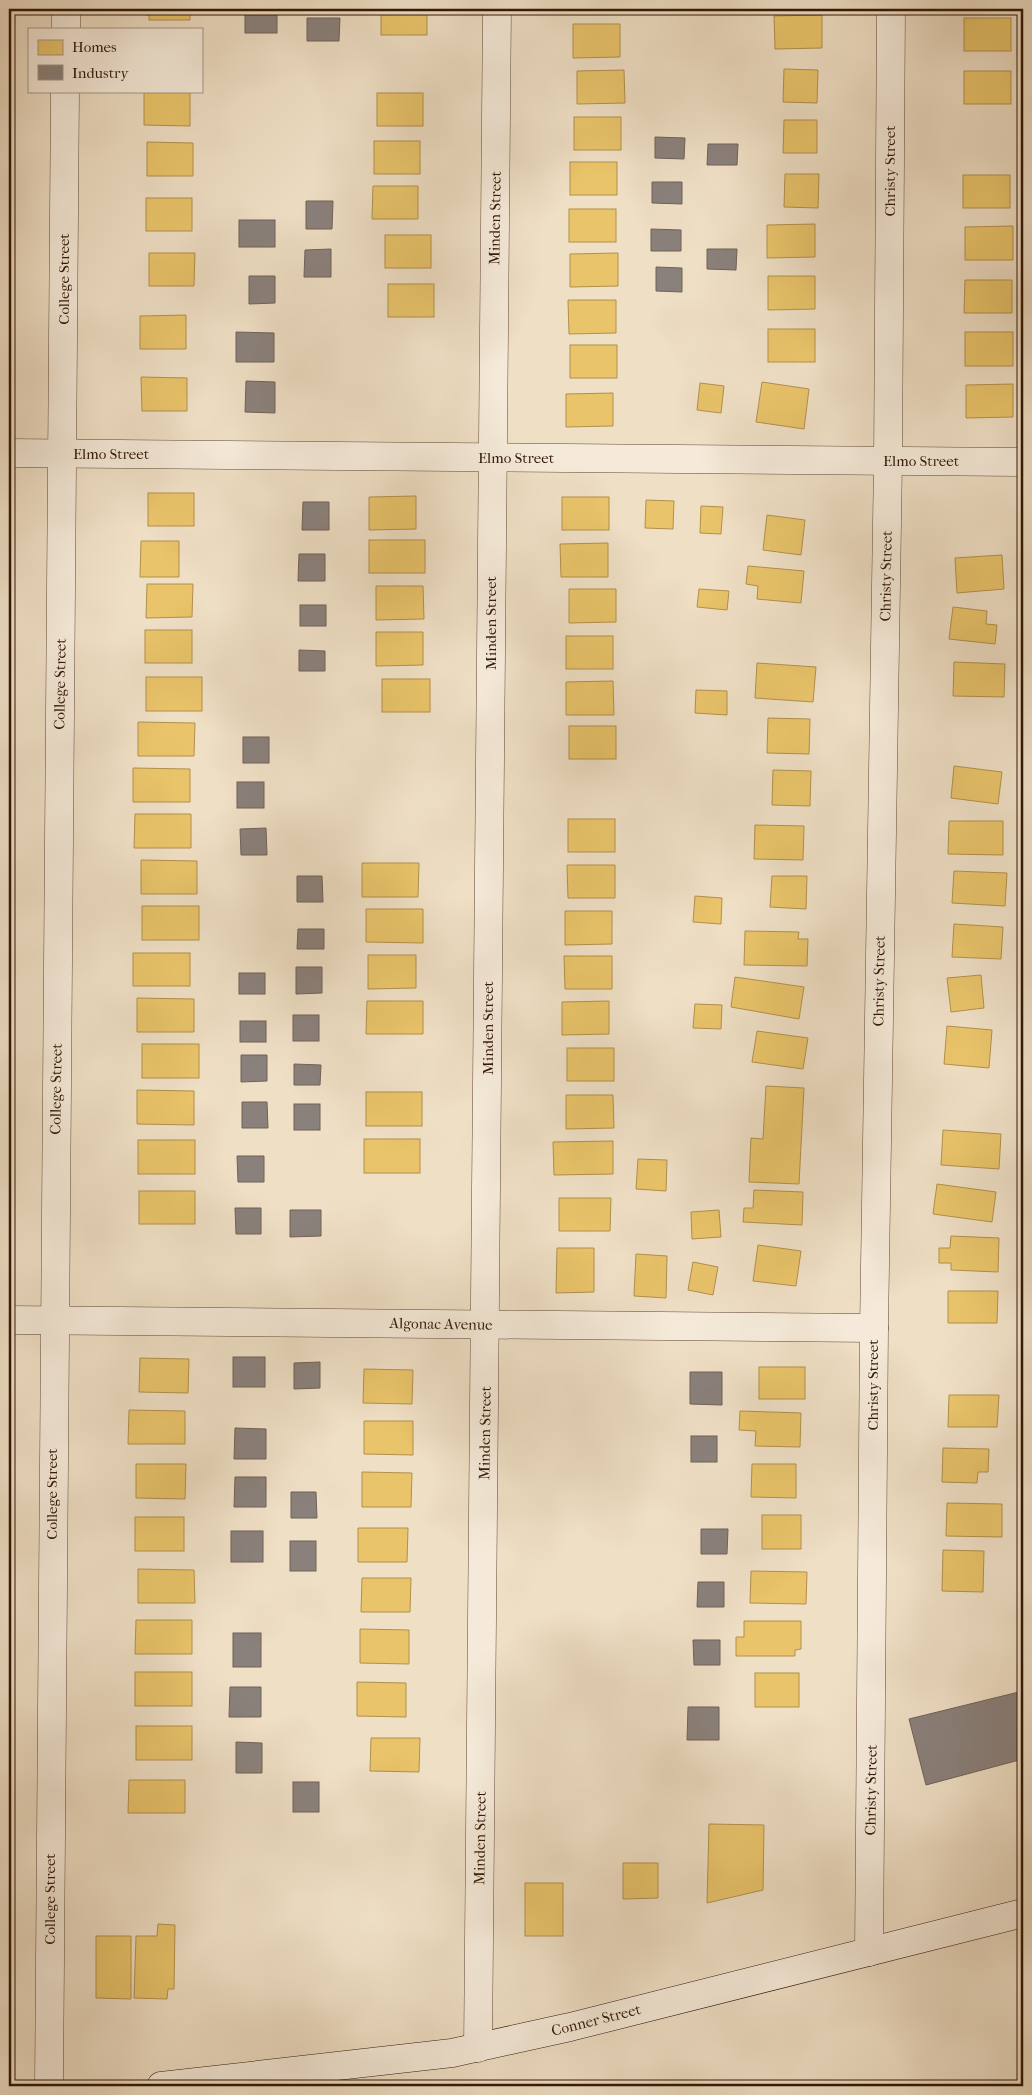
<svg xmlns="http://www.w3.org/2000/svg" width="1032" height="2095" font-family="'IM FELL French Canon',serif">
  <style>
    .homes { fill: #e9c46a; stroke: #b2904c }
    .industry { fill: #8a817c; stroke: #706159 }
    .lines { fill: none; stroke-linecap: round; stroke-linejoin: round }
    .street-casing { stroke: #614936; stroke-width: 29 }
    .secondary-casing { stroke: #321707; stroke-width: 29 }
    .street { stroke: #f5ead9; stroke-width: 28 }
    .secondary { stroke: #f5ead9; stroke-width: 28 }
    .labels { text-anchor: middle; stroke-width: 5; stroke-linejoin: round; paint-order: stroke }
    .street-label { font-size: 15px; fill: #321707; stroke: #f5ead9 }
  </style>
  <rect width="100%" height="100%" fill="#efdfc5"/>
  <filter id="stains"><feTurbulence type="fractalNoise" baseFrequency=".004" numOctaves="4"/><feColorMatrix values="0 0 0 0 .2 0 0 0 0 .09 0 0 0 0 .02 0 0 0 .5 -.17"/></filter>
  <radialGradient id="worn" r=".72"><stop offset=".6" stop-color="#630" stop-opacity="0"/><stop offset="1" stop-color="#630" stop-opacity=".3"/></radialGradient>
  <!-- homes -->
  <g class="homes">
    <path d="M 137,9 L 190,9 L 190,20 L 149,20 L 149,15 L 137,14 Z"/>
    <rect x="381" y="9" width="46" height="26"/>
    <rect x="579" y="9" width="47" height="2"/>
    <path d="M 822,15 L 822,48 L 775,49 L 774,16 Z"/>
    <rect x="964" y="18" width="47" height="33"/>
    <path d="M 573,24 L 620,24 L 620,57 L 573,58 Z"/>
    <path d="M 784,69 L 818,70 L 817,103 L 783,102 Z"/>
    <path d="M 624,70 L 625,103 L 577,104 L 577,71 Z"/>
    <rect x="964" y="71" width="47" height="33"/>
    <path d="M 144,92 L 190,92 L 190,126 L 144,125 Z"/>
    <rect x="377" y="93" width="46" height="33"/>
    <rect x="574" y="117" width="47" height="33"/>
    <path d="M 784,120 L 817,120 L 817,153 L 783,153 Z"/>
    <rect x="374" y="141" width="46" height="33"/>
    <path d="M 147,142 L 193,143 L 193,176 L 147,176 Z"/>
    <rect x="570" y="162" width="47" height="33"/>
    <path d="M 785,174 L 819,174 L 818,208 L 784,207 Z"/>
    <rect x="963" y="175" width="47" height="33"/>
    <path d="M 373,186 L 418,186 L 418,219 L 372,219 Z"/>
    <rect x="146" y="198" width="46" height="33"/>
    <rect x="569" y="209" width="47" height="33"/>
    <path d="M 815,224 L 815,257 L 767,258 L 767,225 Z"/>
    <path d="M 1013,226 L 1013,260 L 965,260 L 965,227 Z"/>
    <rect x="385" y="235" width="46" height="33"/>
    <path d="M 149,253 L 195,253 L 194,286 L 149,286 Z"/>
    <path d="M 618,253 L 618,286 L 570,287 L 570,254 Z"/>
    <path d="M 768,276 L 815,276 L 815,309 L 768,310 Z"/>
    <path d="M 965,280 L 1012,280 L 1012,313 L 964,313 Z"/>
    <rect x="388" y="284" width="46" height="33"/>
    <path d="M 568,300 L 616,300 L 616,333 L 569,334 Z"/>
    <path d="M 186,315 L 186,349 L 140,349 L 140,316 Z"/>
    <rect x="768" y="329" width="47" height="33"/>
    <rect x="965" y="332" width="48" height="34"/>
    <rect x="570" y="345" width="47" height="33"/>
    <path d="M 141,377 L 187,378 L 187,411 L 142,411 Z"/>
    <path d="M 762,382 L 809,389 L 804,429 L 756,422 Z"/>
    <path d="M 700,383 L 724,386 L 721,413 L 697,410 Z"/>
    <path d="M 1013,384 L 1013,417 L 966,418 L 966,385 Z"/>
    <path d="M 613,393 L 613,426 L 566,427 L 566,394 Z"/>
    <rect x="148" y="493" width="46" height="33"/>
    <path d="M 416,496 L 416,529 L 369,530 L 369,497 Z"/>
    <rect x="562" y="497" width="47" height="33"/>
    <path d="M 646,500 L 674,501 L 673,529 L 645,528 Z"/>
    <path d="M 701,506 L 723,507 L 721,534 L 700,533 Z"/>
    <path d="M 767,515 L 805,520 L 801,555 L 763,550 Z"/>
    <rect x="369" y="540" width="56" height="33"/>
    <path d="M 141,541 L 179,541 L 179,577 L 140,577 Z"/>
    <path d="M 608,543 L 608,577 L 561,577 L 560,544 Z"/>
    <path d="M 1002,555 L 1004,589 L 957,593 L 955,558 Z"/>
    <path d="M 748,566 L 804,571 L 801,603 L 757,599 L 758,586 L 746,584 Z"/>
    <path d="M 147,584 L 193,584 L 192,617 L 146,618 Z"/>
    <path d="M 376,586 L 423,586 L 424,619 L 376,620 Z"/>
    <path d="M 569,589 L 616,589 L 616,622 L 569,623 Z"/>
    <path d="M 699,589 L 729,591 L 727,610 L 697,607 Z"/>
    <path d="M 953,607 L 987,611 L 986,624 L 997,625 L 995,644 L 949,639 Z"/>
    <rect x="145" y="630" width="47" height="33"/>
    <path d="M 376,632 L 423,632 L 423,665 L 376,666 Z"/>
    <rect x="566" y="636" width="47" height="33"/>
    <path d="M 954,662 L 1005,664 L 1004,697 L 953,696 Z"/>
    <path d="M 757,663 L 816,667 L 813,702 L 755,698 Z"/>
    <rect x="146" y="677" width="56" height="34"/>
    <rect x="382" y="679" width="48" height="33"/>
    <path d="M 613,681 L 614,715 L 566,715 L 566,682 Z"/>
    <path d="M 696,690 L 727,691 L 727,715 L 695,713 Z"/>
    <path d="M 768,718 L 810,719 L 809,754 L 767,753 Z"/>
    <path d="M 138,722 L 195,723 L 194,756 L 138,756 Z"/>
    <rect x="569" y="726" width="47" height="33"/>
    <path d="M 954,766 L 1002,772 L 998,804 L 951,798 Z"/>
    <path d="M 133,768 L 190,769 L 190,802 L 133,802 Z"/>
    <path d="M 773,770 L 811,771 L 810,806 L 772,805 Z"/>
    <path d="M 135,814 L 191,814 L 191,848 L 134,848 Z"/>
    <rect x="568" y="819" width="47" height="33"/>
    <path d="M 949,821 L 1003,821 L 1003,855 L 948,854 Z"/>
    <path d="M 755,825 L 804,826 L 803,860 L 754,859 Z"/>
    <path d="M 141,860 L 197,861 L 197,894 L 141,894 Z"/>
    <path d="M 362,863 L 419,863 L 418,897 L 362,897 Z"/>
    <path d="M 567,865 L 615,865 L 615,898 L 568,898 Z"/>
    <path d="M 954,871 L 1007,873 L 1005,906 L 952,903 Z"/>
    <path d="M 772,876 L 807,876 L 806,909 L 770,907 Z"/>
    <path d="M 695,896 L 722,898 L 721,924 L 693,922 Z"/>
    <rect x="142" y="906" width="57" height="34"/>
    <path d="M 366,909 L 423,909 L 423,943 L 366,942 Z"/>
    <path d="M 565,911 L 612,911 L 612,944 L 565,945 Z"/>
    <path d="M 954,924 L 1003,927 L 1001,959 L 952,957 Z"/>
    <path d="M 745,931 L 799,932 L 798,939 L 808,939 L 807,966 L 744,965 Z"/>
    <rect x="133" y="953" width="57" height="33"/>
    <path d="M 368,955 L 416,955 L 416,988 L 368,989 Z"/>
    <path d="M 564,956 L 612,956 L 612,989 L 565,989 Z"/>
    <path d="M 981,975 L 984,1008 L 951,1012 L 947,978 Z"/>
    <path d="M 735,977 L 804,987 L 799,1019 L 731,1007 Z"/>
    <path d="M 137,998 L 194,999 L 194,1032 L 137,1032 Z"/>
    <path d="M 367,1001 L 423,1001 L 423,1034 L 366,1034 Z"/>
    <path d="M 609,1001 L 609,1034 L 562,1035 L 562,1002 Z"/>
    <path d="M 695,1004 L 722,1005 L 721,1029 L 693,1028 Z"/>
    <path d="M 947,1026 L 992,1030 L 989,1068 L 944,1064 Z"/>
    <path d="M 757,1031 L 808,1038 L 803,1069 L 752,1062 Z"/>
    <rect x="142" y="1044" width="57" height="34"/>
    <rect x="567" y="1048" width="47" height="33"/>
    <path d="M 766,1086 L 804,1088 L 799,1184 L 749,1182 L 751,1138 L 763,1139 Z"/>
    <path d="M 137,1090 L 194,1091 L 194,1125 L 137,1124 Z"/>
    <rect x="366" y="1092" width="56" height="34"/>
    <path d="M 566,1095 L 613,1095 L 614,1128 L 566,1129 Z"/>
    <path d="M 943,1130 L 1001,1134 L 999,1169 L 941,1165 Z"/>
    <rect x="364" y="1139" width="56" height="34"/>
    <rect x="138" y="1140" width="57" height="34"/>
    <path d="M 613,1141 L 613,1174 L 554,1175 L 553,1142 Z"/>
    <path d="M 638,1159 L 667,1160 L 666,1191 L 636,1189 Z"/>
    <path d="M 937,1184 L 996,1192 L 992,1222 L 933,1214 Z"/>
    <path d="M 754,1190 L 803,1192 L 802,1225 L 743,1222 L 744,1208 L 753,1208 Z"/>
    <rect x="139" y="1191" width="56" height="33"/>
    <path d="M 559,1198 L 611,1198 L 610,1231 L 559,1231 Z"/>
    <path d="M 719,1210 L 721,1237 L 692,1239 L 691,1212 Z"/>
    <path d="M 951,1236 L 999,1238 L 998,1272 L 951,1270 L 951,1263 L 939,1263 L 939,1248 L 950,1248 Z"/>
    <path d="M 758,1245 L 801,1251 L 796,1286 L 753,1281 Z"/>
    <path d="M 557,1248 L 594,1248 L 594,1292 L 556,1293 Z"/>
    <path d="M 636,1254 L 667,1256 L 666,1298 L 634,1296 Z"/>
    <path d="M 693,1262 L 718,1267 L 713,1295 L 688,1290 Z"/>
    <path d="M 948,1291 L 998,1291 L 997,1323 L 948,1323 Z"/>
    <path d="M 140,1358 L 189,1359 L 188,1393 L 139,1392 Z"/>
    <rect x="759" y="1367" width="46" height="32"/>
    <path d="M 364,1369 L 413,1370 L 412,1404 L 363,1403 Z"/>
    <path d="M 949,1395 L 999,1395 L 997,1427 L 948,1427 Z"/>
    <path d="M 129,1410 L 185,1411 L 185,1444 L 128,1444 Z"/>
    <path d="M 740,1411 L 801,1413 L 800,1447 L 755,1446 L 756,1431 L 739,1430 Z"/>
    <path d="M 364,1421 L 413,1421 L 413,1455 L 364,1454 Z"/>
    <path d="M 943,1448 L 989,1449 L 988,1472 L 978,1472 L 977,1483 L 942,1482 Z"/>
    <path d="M 136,1464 L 186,1464 L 185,1499 L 136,1498 Z"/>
    <path d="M 752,1464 L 796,1464 L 796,1498 L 751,1497 Z"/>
    <path d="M 362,1472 L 412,1473 L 411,1507 L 362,1507 Z"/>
    <path d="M 947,1503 L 1002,1504 L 1002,1537 L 946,1536 Z"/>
    <rect x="762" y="1515" width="39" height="34"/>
    <rect x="135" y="1517" width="49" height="34"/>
    <path d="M 358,1528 L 408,1528 L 407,1562 L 358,1562 Z"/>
    <path d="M 943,1550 L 984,1551 L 983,1592 L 942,1591 Z"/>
    <path d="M 138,1569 L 194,1570 L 195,1603 L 138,1603 Z"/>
    <path d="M 751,1571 L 807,1572 L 806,1604 L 750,1603 Z"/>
    <path d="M 362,1578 L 411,1578 L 410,1612 L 361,1612 Z"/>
    <path d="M 136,1620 L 192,1620 L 192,1654 L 135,1654 Z"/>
    <path d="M 744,1621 L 801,1621 L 801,1649 L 795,1650 L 795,1656 L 736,1656 L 736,1637 L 744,1637 Z"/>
    <path d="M 360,1629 L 409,1630 L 409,1664 L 360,1663 Z"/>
    <rect x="135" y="1672" width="57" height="34"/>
    <rect x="755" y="1673" width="44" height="34"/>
    <path d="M 357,1682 L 406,1683 L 406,1717 L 357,1716 Z"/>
    <rect x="136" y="1726" width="56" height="34"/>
    <path d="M 371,1738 L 420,1738 L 419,1772 L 370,1771 Z"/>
    <path d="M 129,1780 L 185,1780 L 185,1813 L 128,1813 Z"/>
    <path d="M 709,1824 L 764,1825 L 763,1890 L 707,1903 Z"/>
    <path d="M 623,1863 L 658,1863 L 658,1898 L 623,1899 Z"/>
    <rect x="525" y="1883" width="38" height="53"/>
    <path d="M 158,1924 L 175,1925 L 174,1989 L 168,1989 L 167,1999 L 134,1998 L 136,1936 L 157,1936 Z"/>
    <path d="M 96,1936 L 131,1936 L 131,1999 L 96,1998 Z"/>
  </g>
  <!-- industry -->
  <g class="industry">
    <rect x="245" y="10" width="32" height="23"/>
    <path d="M 307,18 L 340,18 L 339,41 L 307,41 Z"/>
    <path d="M 655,137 L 685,138 L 684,159 L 655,158 Z"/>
    <path d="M 708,144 L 738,144 L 737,165 L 707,165 Z"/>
    <path d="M 652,182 L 682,182 L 682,204 L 652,203 Z"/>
    <path d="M 306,201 L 333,201 L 332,229 L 306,229 Z"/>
    <rect x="239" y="220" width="36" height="27"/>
    <path d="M 651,229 L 681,230 L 681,251 L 651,251 Z"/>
    <path d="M 331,249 L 331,277 L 304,277 L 305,250 Z"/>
    <path d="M 707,249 L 737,249 L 736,270 L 707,269 Z"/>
    <path d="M 656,267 L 682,268 L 682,292 L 656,291 Z"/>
    <path d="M 249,276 L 275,276 L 275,303 L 249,304 Z"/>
    <path d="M 236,332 L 274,333 L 274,362 L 236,362 Z"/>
    <path d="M 246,381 L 275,382 L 275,413 L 245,412 Z"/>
    <path d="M 303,502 L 329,502 L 329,530 L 302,530 Z"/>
    <path d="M 299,554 L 325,554 L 325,581 L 298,581 Z"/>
    <rect x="300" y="605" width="26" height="21"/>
    <path d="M 299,650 L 325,651 L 325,671 L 299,671 Z"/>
    <rect x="243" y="737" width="26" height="26"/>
    <rect x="237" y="782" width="27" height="26"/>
    <path d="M 266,828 L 267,855 L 241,855 L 240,829 Z"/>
    <path d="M 297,876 L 322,876 L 323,902 L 297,902 Z"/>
    <path d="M 298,929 L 324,929 L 324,949 L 297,949 Z"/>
    <path d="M 296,967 L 322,967 L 322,993 L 296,994 Z"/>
    <rect x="239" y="973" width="26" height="21"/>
    <rect x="293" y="1015" width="26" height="26"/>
    <rect x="240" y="1021" width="26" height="21"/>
    <path d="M 241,1055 L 267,1055 L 267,1081 L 241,1082 Z"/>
    <path d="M 294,1064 L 321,1065 L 320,1085 L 294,1085 Z"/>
    <path d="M 242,1102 L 267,1102 L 268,1128 L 242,1128 Z"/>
    <rect x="294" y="1104" width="26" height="26"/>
    <path d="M 237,1156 L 264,1156 L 264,1182 L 238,1182 Z"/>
    <path d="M 235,1208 L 261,1208 L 261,1234 L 236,1234 Z"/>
    <path d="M 290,1210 L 321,1210 L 321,1236 L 290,1237 Z"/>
    <rect x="233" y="1357" width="32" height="30"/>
    <path d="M 320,1362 L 320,1388 L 294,1389 L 294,1363 Z"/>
    <path d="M 690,1372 L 722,1372 L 722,1405 L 690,1404 Z"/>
    <path d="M 235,1428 L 266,1429 L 266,1459 L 234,1459 Z"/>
    <rect x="691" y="1436" width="26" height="26"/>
    <path d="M 235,1477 L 266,1477 L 266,1507 L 234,1507 Z"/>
    <path d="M 291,1492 L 316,1492 L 317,1518 L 291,1518 Z"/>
    <path d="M 701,1529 L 728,1529 L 727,1554 L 701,1554 Z"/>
    <rect x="231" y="1531" width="32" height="31"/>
    <rect x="290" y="1541" width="26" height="30"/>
    <path d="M 698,1582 L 724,1582 L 724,1607 L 697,1607 Z"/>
    <rect x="233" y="1633" width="28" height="34"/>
    <path d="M 693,1640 L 720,1640 L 720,1665 L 694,1665 Z"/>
    <path d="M 230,1687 L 261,1687 L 261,1717 L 229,1717 Z"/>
    <path d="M 1023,1691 L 1023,1759 L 926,1785 L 909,1719 Z"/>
    <path d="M 688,1707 L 719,1707 L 719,1740 L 687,1740 Z"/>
    <path d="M 236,1742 L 262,1743 L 262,1773 L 236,1773 Z"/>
    <rect x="293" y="1782" width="26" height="30"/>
  </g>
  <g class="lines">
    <!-- street casing -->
    <g class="street-casing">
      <g id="street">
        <path d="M 66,29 L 66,9"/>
        <path d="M 9,453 L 1023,462"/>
        <path d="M 9,1320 L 874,1328"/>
        <path d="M 869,1952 L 874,1328 L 888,461 L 891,9"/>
        <path d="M 478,2048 L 497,9"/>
        <path d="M 49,2086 L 65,91"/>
      </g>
    </g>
    <!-- secondary casing -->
    <g class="secondary-casing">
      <path id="secondary" d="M 161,2086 L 452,2053 L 570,2027 L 1023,1913"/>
    </g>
    <!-- street -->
    <use href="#street" class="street"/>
    <!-- secondary -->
    <use href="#secondary" class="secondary"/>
  </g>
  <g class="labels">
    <!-- street labels -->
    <g class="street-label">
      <text transform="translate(890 171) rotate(-90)" y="5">Christy Street</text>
      <text transform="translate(495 218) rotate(-89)" y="5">Minden Street</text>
      <text transform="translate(64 279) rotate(-90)" y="5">College Street</text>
      <text x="111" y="459">Elmo Street</text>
      <text x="516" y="463">Elmo Street</text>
      <text x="921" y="466">Elmo Street</text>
      <text transform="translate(886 576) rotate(-89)" y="5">Christy Street</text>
      <text transform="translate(491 623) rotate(-90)" y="5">Minden Street</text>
      <text transform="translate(60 684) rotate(-89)" y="5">College Street</text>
      <text transform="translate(879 981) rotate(-89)" y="5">Christy Street</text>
      <text transform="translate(488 1028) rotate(-90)" y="5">Minden Street</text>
      <text transform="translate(56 1089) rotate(-89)" y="5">College Street</text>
      <text transform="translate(441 1324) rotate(1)" y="5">Algonac Avenue</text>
      <text transform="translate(873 1385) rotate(-90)" y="5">Christy Street</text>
      <text transform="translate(485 1433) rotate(-89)" y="5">Minden Street</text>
      <text transform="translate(52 1494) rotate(-90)" y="5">College Street</text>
      <text transform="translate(871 1790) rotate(-89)" y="5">Christy Street</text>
      <text transform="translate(480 1838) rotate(-89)" y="5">Minden Street</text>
      <text transform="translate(50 1899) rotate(-90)" y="5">College Street</text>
      <text transform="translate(596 2020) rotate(-14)" y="5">Conner Street</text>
    </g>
  </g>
  <!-- margin -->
  <rect width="1032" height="2095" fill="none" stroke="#efdfc5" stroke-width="30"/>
  <rect x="10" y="10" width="1012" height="2075" fill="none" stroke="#321707" stroke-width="2.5"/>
  <rect x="15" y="15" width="1002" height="2065" fill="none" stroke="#321707"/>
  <!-- legend -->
  <rect x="28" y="28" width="175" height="65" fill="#f5ead9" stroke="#a79685"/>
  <rect x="38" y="40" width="25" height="15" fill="#e9c46a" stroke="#a79685"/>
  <text x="72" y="52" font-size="15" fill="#321707">Homes</text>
  <rect x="38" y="65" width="25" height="15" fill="#8a817c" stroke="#a79685"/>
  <text x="72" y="78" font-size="15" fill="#321707">Industry</text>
  <rect width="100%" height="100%" filter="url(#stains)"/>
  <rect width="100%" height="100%" fill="url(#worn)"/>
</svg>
